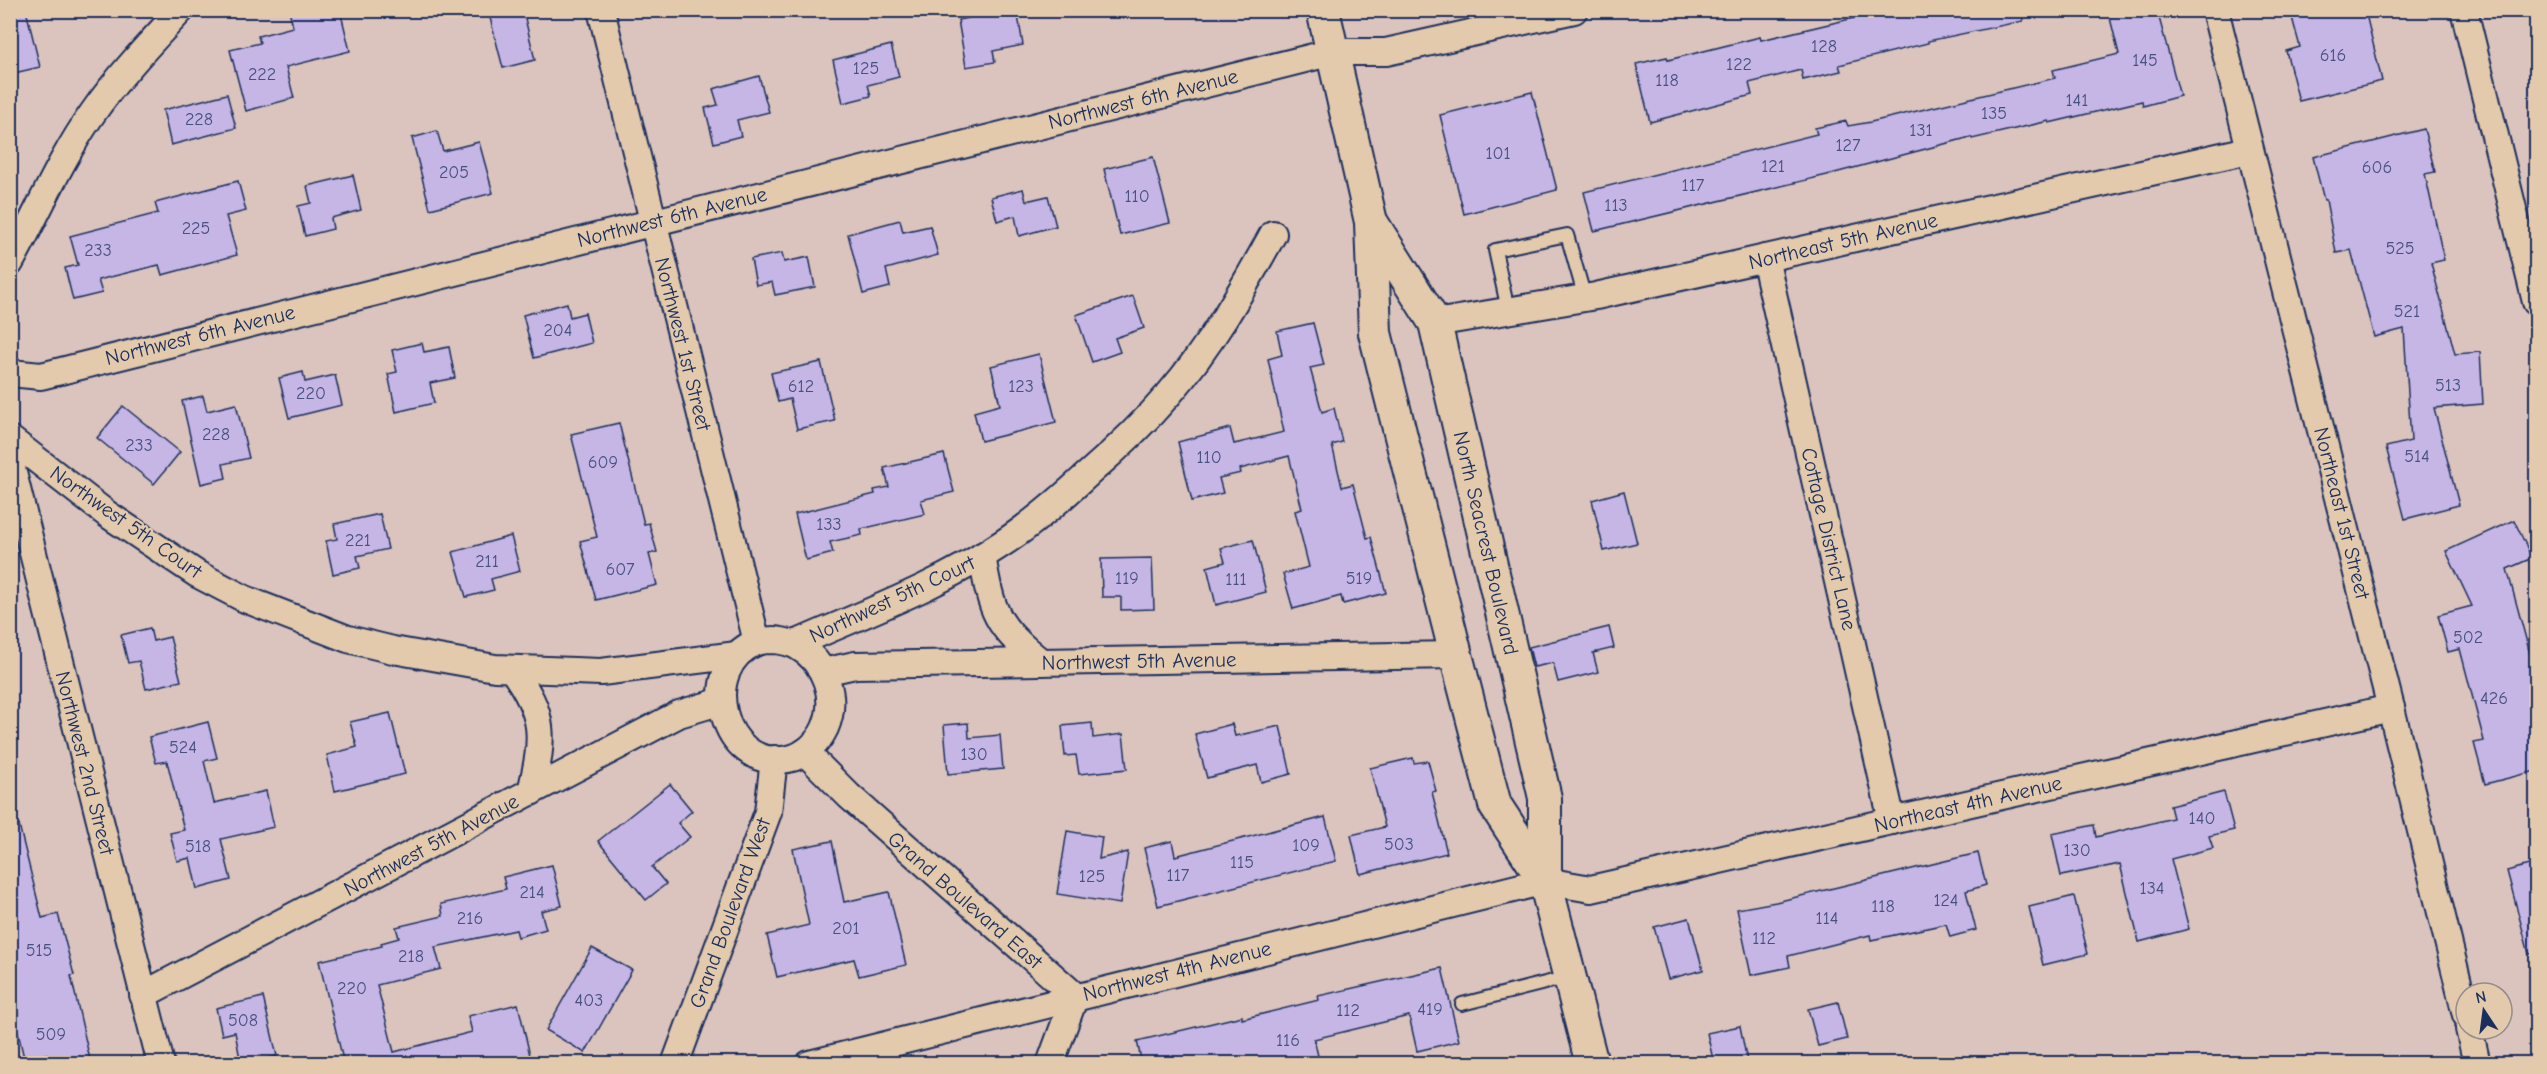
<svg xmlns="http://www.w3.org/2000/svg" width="2547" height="1074" font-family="'Comic Neue',sans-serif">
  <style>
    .building { fill: #c6b6e6; stroke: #1b2f5e; stroke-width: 1.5 }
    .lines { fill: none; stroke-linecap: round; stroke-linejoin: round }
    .service-casing { stroke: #1b2f5e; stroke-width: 16 }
    .minor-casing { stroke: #1b2f5e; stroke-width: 30 }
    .tertiary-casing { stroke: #1b2f5e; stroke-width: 36 }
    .service { stroke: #e4caac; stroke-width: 12 }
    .minor { stroke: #e4caac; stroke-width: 26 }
    .tertiary { stroke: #e4caac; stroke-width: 32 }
    .labels { text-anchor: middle; stroke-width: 4.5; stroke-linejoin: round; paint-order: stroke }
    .number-label { font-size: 18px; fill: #465180 }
    .street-label { font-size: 21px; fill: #1b2f5e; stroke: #e4caac }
  </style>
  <rect width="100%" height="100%" fill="#dbc4bd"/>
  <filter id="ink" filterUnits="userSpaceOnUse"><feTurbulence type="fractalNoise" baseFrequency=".0167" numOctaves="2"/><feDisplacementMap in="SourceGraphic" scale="12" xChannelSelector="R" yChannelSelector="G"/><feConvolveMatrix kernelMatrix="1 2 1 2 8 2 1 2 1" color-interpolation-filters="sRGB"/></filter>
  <g filter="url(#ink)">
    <!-- building -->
    <g class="building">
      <path d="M 10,10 L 26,10 L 40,67 L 10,74 Z"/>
      <path d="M 289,10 L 340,10 L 350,51 L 286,67 L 294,98 L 246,111 L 230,50 L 260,43 L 258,36 L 293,27 Z"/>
      <path d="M 488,10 L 523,10 L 535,60 L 503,68 Z"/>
      <path d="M 1008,10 L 1017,10 L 1023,45 L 993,51 L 995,62 L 966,67 L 958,20 Z"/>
      <path d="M 1888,10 L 2022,10 L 2023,21 L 1928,41 L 1928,43 L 1839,65 L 1841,71 L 1803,80 L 1801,70 L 1749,83 L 1752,95 L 1650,122 L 1636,64 L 1667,57 L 1668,60 L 1760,37 L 1761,40 Z"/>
      <path d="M 2108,10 L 2157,10 L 2180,96 L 2143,106 L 2142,101 L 2049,123 L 2049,121 L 1972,139 L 1971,137 L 1827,175 L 1594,231 L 1584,192 L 1817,134 L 1815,128 L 1846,121 L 1848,126 L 1871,122 L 2055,78 L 2053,70 L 2119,54 Z"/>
      <path d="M 2290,10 L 2365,10 L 2382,81 L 2299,101 L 2286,51 L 2300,47 Z"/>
      <path d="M 891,45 L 899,77 L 868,85 L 871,96 L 843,103 L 833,60 Z"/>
      <path d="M 759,76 L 769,112 L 737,120 L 741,136 L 714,143 L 705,108 L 718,105 L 713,89 Z"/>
      <path d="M 1532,92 L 1557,190 L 1464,214 L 1440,115 Z"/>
      <path d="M 227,94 L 236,128 L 171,145 L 163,110 Z"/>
      <path d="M 2424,129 L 2435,172 L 2425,174 L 2444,260 L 2431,263 L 2455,354 L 2480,352 L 2483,404 L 2434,408 L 2459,505 L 2405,519 L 2386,447 L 2411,441 L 2404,329 L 2374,337 L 2351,250 L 2336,253 L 2326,200 L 2324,200 L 2313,157 Z"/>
      <path d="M 437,131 L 443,151 L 479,142 L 493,193 L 430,209 L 412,138 Z"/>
      <path d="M 1153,157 L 1170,223 L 1120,235 L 1104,169 Z"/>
      <path d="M 353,175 L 361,210 L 331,218 L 333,229 L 305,236 L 298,206 L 311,203 L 307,186 Z"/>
      <path d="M 238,181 L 246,211 L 226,216 L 237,255 L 162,275 L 159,265 L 98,280 L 102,293 L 73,300 L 65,268 L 78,265 L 70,236 L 158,213 L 155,203 Z"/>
      <path d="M 1023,189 L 1026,201 L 1048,196 L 1056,226 L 1019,236 L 1015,216 L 997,221 L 991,197 Z"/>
      <path d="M 900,220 L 903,232 L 930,226 L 938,255 L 886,269 L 890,287 L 863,294 L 848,234 Z"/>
      <path d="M 782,253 L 784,262 L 809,257 L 815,287 L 775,295 L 772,282 L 756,285 L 751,259 Z"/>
      <path d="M 1133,296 L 1144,328 L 1115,338 L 1120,352 L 1092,362 L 1076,315 Z"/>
      <path d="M 567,303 L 570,317 L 585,313 L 592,343 L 534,358 L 523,315 Z"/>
      <path d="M 1313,323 L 1324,365 L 1310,368 L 1322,412 L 1334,408 L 1342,442 L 1332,445 L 1342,487 L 1353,484 L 1367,538 L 1371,537 L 1386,593 L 1343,604 L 1341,596 L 1293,609 L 1283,574 L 1309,567 L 1295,511 L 1302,509 L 1289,456 L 1240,469 L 1241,473 L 1219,478 L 1223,493 L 1192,501 L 1178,442 L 1230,428 L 1234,444 L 1284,432 L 1268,359 L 1282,355 L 1277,331 Z"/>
      <path d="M 422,343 L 424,352 L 449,347 L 455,378 L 430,383 L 434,403 L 396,412 L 388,374 L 397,372 L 392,350 Z"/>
      <path d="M 1039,354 L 1056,422 L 981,441 L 974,412 L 1000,405 L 991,366 Z"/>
      <path d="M 821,362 L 835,421 L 797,429 L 790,399 L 778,402 L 771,373 Z"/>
      <path d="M 303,372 L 305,382 L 335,375 L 342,405 L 289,418 L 279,378 Z"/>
      <path d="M 203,396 L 207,411 L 236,404 L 249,458 L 223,464 L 226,478 L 201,484 L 182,401 Z"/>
      <path d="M 123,406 L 180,452 L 154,484 L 97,438 Z"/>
      <path d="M 619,423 L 644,524 L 649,523 L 657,552 L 649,554 L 657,585 L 596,600 L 580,541 L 597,537 L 571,434 Z"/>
      <path d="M 944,454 L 954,492 L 921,500 L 925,514 L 861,529 L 862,535 L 830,542 L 833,553 L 806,560 L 795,514 L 875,494 L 874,490 L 889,487 L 884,468 Z"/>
      <path d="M 1624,491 L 1637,543 L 1604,551 L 1592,500 Z"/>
      <path d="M 380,514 L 388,549 L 357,556 L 360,568 L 333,574 L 326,541 L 337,539 L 334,524 Z"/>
      <path d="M 2514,520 L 2532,558 L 2507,569 L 2533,665 L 2536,664 L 2536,771 L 2485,784 L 2474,743 L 2484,741 L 2460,649 L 2448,652 L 2438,615 L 2472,606 L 2446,551 Z"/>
      <path d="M 511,536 L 520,571 L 491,579 L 494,590 L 466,597 L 453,552 Z"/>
      <path d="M 1253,540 L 1266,592 L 1216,605 L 1207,567 L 1225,562 L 1221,548 Z"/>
      <path d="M 1152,558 L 1154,609 L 1121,610 L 1121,597 L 1102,597 L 1101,559 Z"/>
      <path d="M 1609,627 L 1614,648 L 1593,653 L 1598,672 L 1558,682 L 1553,663 L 1534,667 L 1529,647 Z"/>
      <path d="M 150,628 L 153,641 L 170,637 L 181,681 L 146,689 L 139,661 L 128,663 L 121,635 Z"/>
      <path d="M 390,713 L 405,774 L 335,791 L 327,755 L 357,747 L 350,722 Z"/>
      <path d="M 208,722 L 217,758 L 204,761 L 214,803 L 266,791 L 274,827 L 221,839 L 231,880 L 197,889 L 190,858 L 177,861 L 170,833 L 184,830 L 167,761 L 156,763 L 149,737 Z"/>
      <path d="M 968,723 L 969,738 L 1000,735 L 1003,769 L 948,774 L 944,725 Z"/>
      <path d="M 1092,723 L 1093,738 L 1123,734 L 1127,769 L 1079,774 L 1076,755 L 1065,756 L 1062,726 Z"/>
      <path d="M 1232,724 L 1235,736 L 1280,726 L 1291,774 L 1261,782 L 1257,765 L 1207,778 L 1195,734 Z"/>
      <path d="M 1413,758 L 1414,763 L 1428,761 L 1436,791 L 1432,792 L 1447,853 L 1360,874 L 1351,835 L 1385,827 L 1370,768 Z"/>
      <path d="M 670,784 L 692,811 L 678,823 L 690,837 L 652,867 L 666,884 L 646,900 L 598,841 Z"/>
      <path d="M 2224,792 L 2234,830 L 2209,836 L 2213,848 L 2171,859 L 2189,929 L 2139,942 L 2120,864 L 2061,876 L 2052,834 L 2094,825 L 2096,837 L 2173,818 L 2170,806 Z"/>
      <path d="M 1325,817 L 1336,861 L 1158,906 L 1144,848 L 1172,841 L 1175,856 Z"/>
      <path d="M 19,825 L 42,918 L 58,914 L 74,975 L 71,976 L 91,1064 L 49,1064 L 47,1054 L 24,1058 L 14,1015 L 18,1014 L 10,986 L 10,826 Z"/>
      <path d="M 1067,831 L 1102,837 L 1099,859 L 1128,852 L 1120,904 L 1057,894 Z"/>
      <path d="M 832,841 L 844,902 L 889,892 L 906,965 L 859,976 L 854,959 L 777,977 L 767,935 L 809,925 L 793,849 Z"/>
      <path d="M 1978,853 L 1986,885 L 1966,891 L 1976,930 L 1950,937 L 1946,924 L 1871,940 L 1870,935 L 1788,956 L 1790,967 L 1751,975 L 1737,909 L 1776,902 Z"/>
      <path d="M 2536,863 L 2536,953 L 2529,954 L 2507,871 Z"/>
      <path d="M 552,865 L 562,906 L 541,911 L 546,929 L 518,937 L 516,930 L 435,947 L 441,969 L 377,985 L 394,1052 L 472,1032 L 468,1016 L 518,1004 L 532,1064 L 344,1064 L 319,961 L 382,946 L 381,943 L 399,938 L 396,927 L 443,916 L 441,904 L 506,889 L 503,877 Z"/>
      <path d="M 2074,896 L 2088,954 L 2043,965 L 2029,907 Z"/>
      <path d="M 1689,918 L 1703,970 L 1668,979 L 1654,927 Z"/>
      <path d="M 592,948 L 632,970 L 585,1053 L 546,1030 Z"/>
      <path d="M 1442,968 L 1459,1041 L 1417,1051 L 1409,1016 L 1314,1039 L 1320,1064 L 1142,1064 L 1137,1041 L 1242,1016 L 1242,1019 L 1319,1000 L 1318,996 Z"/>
      <path d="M 263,997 L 277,1056 L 241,1064 L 235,1032 L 222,1035 L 216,1008 Z"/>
      <path d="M 1838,1002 L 1847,1039 L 1818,1046 L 1808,1009 Z"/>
      <path d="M 1740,1026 L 1747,1061 L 1714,1064 L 1707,1033 Z"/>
    </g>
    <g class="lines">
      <!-- service casing -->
      <g class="service-casing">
        <g id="service">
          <path d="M 1508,310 L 1495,250 L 1567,235 L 1585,298"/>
          <path d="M 1462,1004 L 1569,977"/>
        </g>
      </g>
      <!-- minor casing -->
      <g class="minor-casing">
        <g id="minor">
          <path d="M 601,10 L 757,642"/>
          <path d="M 2215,10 L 2391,708 L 2466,1015"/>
          <path d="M 2464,10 L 2536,302"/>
          <path d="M 1765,258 L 1892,821"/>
          <path d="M 10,263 C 38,213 59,161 92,114 C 117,78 151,42 181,10"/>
          <path d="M 1435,323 L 1596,296 L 2249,150"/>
          <path d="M 10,373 L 41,376 L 1333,52 L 1386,52 L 1574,10"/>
          <path d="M 10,439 L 107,514 L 197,574 L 245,599 L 348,639 L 393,650 L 495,668 L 601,672 L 737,655"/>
          <path d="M 10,461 L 161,1064"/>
          <path d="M 982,556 C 992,613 995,625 1041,662"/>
          <path d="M 775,640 C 782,641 790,642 797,646 C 826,662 838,698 825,728 C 818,743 805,756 788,759 C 722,772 695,666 757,642 C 762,640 769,640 775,640 Z"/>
          <path d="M 795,644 C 865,613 939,586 1003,543 C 1034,523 1061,499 1088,474 C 1117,449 1144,423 1169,394 C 1210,347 1243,289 1273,234"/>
          <path d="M 512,669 C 546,716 544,737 531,792"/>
          <path d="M 823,672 L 855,665 L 1456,655"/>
          <path d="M 805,752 L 849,796 L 1075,996 L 1050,1064"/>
          <path d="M 143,995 L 679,714 L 722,701"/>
          <path d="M 2469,1029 L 2477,1064"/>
          <path d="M 675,1064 L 768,812 L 774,759"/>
          <path d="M 809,1064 L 1545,881 L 1591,889 L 2391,708"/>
        </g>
      </g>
      <!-- tertiary casing -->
      <g class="tertiary-casing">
        <g id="tertiary">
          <path d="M 1323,10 L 1371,222 L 1375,333 L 1456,655 L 1495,805 L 1545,881"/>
          <path d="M 1372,223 L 1435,323 L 1545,798 L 1545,881 L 1592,1064"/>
        </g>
      </g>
      <!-- service -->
      <use href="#service" class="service"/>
      <!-- minor -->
      <use href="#minor" class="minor"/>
      <!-- tertiary -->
      <use href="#tertiary" class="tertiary"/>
    </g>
  </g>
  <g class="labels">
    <!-- number labels -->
    <g class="number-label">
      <text x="1824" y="52">128</text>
      <text x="2333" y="61">616</text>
      <text x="2145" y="66">145</text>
      <text x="1739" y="70">122</text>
      <text x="866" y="74">125</text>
      <text x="262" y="80">222</text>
      <text x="1667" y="86">118</text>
      <text x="2077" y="106">141</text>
      <text x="1994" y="119">135</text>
      <text x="199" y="125">228</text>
      <text x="1921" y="136">131</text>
      <text x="1848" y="151">127</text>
      <text x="1498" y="159">101</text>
      <text x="1773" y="172">121</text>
      <text x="2377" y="173">606</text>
      <text x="454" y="178">205</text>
      <text x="1693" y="191">117</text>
      <text x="1137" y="202">110</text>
      <text x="1616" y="211">113</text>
      <text x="196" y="234">225</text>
      <text x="2400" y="254">525</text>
      <text x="98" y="256">233</text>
      <text x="2407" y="317">521</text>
      <text x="558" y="336">204</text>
      <text x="2448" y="391">513</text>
      <text x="801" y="392">612</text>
      <text x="1021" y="392">123</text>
      <text x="311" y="399">220</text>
      <text x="216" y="440">228</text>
      <text x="139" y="451">233</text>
      <text x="2417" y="462">514</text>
      <text x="1209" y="463">110</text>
      <text x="603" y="468">609</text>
      <text x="829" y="530">133</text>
      <text x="358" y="546">221</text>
      <text x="487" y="567">211</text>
      <text x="620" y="575">607</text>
      <text x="1127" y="584">119</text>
      <text x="1359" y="584">519</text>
      <text x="1236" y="585">111</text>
      <text x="2468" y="643">502</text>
      <text x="2494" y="704">426</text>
      <text x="183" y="753">524</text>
      <text x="974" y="760">130</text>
      <text x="2202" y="824">140</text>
      <text x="1399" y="850">503</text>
      <text x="1306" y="851">109</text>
      <text x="198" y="852">518</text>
      <text x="2077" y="856">130</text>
      <text x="1242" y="868">115</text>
      <text x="1178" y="881">117</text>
      <text x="1092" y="882">125</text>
      <text x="2152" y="894">134</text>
      <text x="532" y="898">214</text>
      <text x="1946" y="906">124</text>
      <text x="1883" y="912">118</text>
      <text x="470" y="924">216</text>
      <text x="1827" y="924">114</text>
      <text x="846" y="934">201</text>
      <text x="1764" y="944">112</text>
      <text x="39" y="956">515</text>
      <text x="411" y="962">218</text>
      <text x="352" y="994">220</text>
      <text x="589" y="1006">403</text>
      <text x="1430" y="1015">419</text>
      <text x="1348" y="1016">112</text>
      <text x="243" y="1026">508</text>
      <text x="51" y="1040">509</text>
      <text x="1288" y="1046">116</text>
    </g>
    <!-- street labels -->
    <g class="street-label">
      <text transform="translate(1143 99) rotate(-14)" y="7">Northwest 6th Avenue</text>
      <text transform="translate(672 217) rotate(-14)" y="7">Northwest 6th Avenue</text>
      <text transform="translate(1843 241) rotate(-13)" y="7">Northeast 5th Avenue</text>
      <text transform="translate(200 335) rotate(-14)" y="7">Northwest 6th Avenue</text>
      <text transform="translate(683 344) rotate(76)" y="7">Northwest 1st Street</text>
      <text transform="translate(2342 513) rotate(76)" y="7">Northeast 1st Street</text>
      <text transform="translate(126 522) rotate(35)" y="7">Northwest 5th Court</text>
      <text transform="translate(1829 539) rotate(77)" y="7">Cottage District Lane</text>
      <text transform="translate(1486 543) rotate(77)" y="7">North Seacrest Boulevard</text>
      <text transform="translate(892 599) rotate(-25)" y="7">Northwest 5th Court</text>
      <text transform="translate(1139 661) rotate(-1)" y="7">Northwest 5th Avenue</text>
      <text transform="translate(85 763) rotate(76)" y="7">Northwest 2nd Street</text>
      <text transform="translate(1968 804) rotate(-13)" y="7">Northeast 4th Avenue</text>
      <text transform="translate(431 845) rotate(-28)" y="7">Northwest 5th Avenue</text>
      <text transform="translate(965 900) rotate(41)" y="7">Grand Boulevard East</text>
      <text transform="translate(730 913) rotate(-70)" y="7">Grand Boulevard West</text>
      <text transform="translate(1177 971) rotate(-14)" y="7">Northwest 4th Avenue</text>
    </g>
  </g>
  <!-- margin -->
  <rect width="2547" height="1074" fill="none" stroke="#e4caac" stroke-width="36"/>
  <rect x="18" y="18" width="2511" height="1038" fill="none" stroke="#1b2f5e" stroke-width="2" filter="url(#ink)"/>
  <!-- north arrow -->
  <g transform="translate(2484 1011) rotate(347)"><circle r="28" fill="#e4caac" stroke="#948c8d" stroke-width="1.5"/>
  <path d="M0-4.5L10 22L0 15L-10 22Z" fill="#1b2f5e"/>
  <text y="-9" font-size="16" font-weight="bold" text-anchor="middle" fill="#1b2f5e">N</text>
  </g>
</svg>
